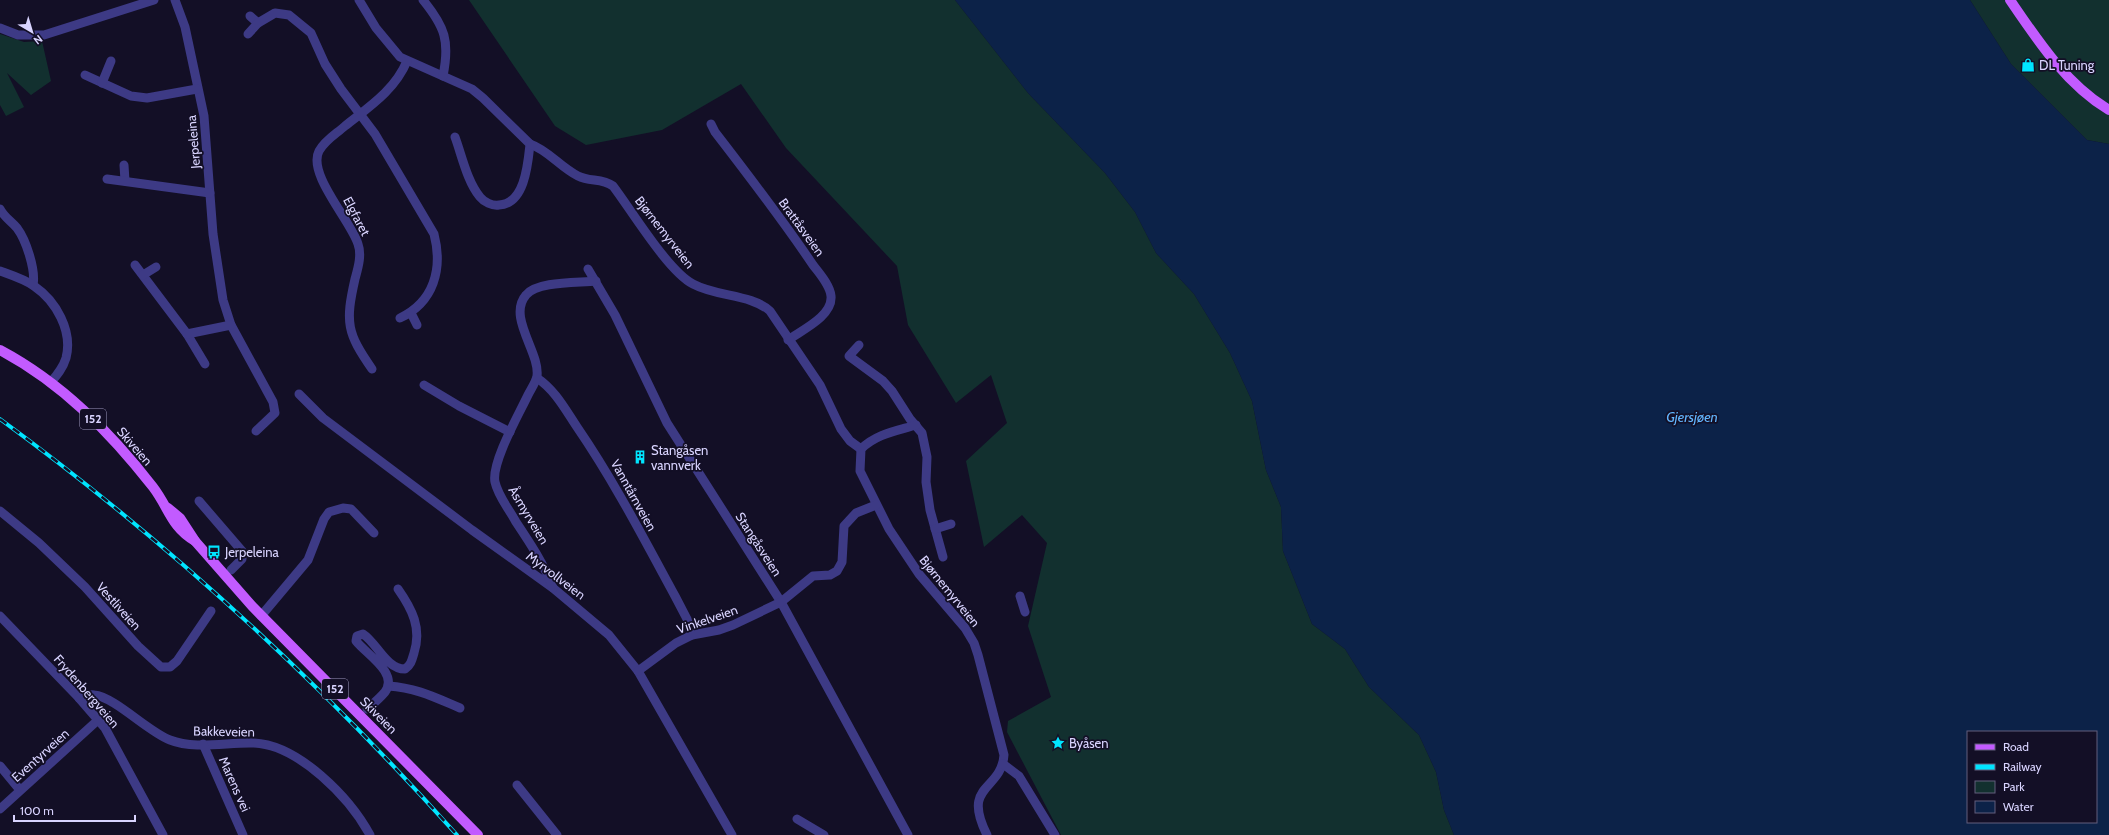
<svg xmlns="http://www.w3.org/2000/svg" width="2109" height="835" font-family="Cabin,sans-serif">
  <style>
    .green { fill: #12302f }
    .water { fill: #0c2248; fill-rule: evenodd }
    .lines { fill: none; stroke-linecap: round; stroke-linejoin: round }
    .minor { stroke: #3d3a85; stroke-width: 9 }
    .major { stroke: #c25bff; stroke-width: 10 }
    .rail-casing { stroke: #00e5ff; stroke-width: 4 }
    .rail { stroke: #130f26; stroke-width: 2.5; stroke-dasharray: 8; stroke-linecap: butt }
    .labels { text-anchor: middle; stroke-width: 3.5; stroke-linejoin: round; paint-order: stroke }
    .shield { fill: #130f26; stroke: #9e99be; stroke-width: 1 }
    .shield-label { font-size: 12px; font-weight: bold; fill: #d9d4ff }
    .poi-label { font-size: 13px; fill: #d9d4ff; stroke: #130f26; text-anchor: start }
    .street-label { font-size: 13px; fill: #d9d4ff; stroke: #130f26 }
    .water-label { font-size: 14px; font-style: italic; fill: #62b6ff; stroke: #130f26 }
  </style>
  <rect width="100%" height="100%" fill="#130f26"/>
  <!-- green -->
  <g class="green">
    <path d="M 469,0 L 955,0 L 1028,93 L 1105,173 L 1135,212 L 1156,253 L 1194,294 L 1230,353 L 1252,401 L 1266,470 L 1281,507 L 1283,551 L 1312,624 L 1345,649 L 1369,687 L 1419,735 L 1436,772 L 1444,810 L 1454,835 L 1061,835 L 1007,732 L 1008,721 L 1051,697 L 1028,626 L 1047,543 L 1022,515 L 984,547 L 966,461 L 1007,423 L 991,375 L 956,403 L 908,325 L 897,266 L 786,148 L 741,84 L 662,130 L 586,145 L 555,126 Z"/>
    <path d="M 1970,0 L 2109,0 L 2109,144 L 2087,140 L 2011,64 Z"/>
    <path d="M 0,34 L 24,42 L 42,41 L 51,81 L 31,95 L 7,73 L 24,107 L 6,116 L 0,105 Z"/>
  </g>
  <!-- water -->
  <path class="water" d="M 955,0 L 1970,0 L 2011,64 L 2087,140 L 2109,144 L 2109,835 L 1454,835 L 1444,810 L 1436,772 L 1419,735 L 1369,687 L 1345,649 L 1312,624 L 1283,551 L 1281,507 L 1266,470 L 1252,401 L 1230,353 L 1194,294 L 1156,253 L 1135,212 L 1105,173 L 1028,93 ZM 1968,732 L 2096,732 L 2096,822 L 1968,822 Z"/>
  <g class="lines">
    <!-- minor -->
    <g class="minor">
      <path d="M 175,0 L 185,27 L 204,116 L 213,234 L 223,300 L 231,325 L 273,402 L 275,413 L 256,431"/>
      <path d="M 359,0 L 376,28 L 400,57 L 472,89 L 483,98 L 530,144 C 528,163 525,204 499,205 C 492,206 484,202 480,197 C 467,181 462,156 455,137"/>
      <path d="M 423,0 C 445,27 450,41 443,76"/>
      <path d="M 250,16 L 258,23"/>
      <path d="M 0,28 L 18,35 L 44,35 L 154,0"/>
      <path d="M 248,34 L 258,23 L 275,13 L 289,15 L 311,33 L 325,64 L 341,89 L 375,134 L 434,234 C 443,269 434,302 400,318"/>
      <path d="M 85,75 L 131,96 L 147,98 L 197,89"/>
      <path d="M 102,83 L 111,61"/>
      <path d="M 711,124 L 715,132 C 749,176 782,219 813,265 C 819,273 830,285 831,296 C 833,316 802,330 788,340"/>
      <path d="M 530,144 C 548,150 560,167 578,176 C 590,182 602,178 613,186 C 632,211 668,271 693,284 C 717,297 751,294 770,311 L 820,385 L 841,429 L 850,441 L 861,449"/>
      <path d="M 124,165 L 125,181"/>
      <path d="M 107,179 L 210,193"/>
      <path d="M 0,209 C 4,217 11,221 17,228 C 26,240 36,270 33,285"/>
      <path d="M 135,265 L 187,334 L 205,364"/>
      <path d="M 588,269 L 615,315 L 667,423 L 781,602 L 908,835"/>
      <path d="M 0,271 C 11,275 24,279 34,286 C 56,301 73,331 66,358 C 63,368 57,375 51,382"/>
      <path d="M 143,275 L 156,267"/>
      <path d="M 411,313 L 417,325"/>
      <path d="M 187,334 L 231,325"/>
      <path d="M 859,345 L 849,356 L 883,381 L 892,391 L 910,419 L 922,433 L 927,457 L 926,482 L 930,510 L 943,557"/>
      <path d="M 372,369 C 347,333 345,323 355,279 C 358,268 362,255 358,244 C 351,221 307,174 319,151 C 325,140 336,134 345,126 C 369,107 395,90 407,61"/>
      <path d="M 537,378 C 555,390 565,409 577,427 C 614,481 644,539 675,596 L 687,619 L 692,635"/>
      <path d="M 424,385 L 459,406 L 510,432"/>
      <path d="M 299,394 L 323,418 L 472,530 L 553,588 L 609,635 L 638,671 L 732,835"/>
      <path d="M 916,425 C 896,431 876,434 861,449 L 860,471 L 889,529 L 919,574 L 965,628 L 974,643 L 978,655 L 1004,755 C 1001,792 961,783 987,835"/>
      <path d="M 199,501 L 242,551 L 242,559 L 231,570"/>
      <path d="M 0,511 L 39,543 L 85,587 L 138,646 L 161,667 L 170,667 L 177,661 L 211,611"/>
      <path d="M 935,529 L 951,524"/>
      <path d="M 553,588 C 544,564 530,543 516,522 C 509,509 498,496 495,482 C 491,463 519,414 528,395 C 531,389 536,382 537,376 C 540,352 507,317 526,295 C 537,281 578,283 596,281"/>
      <path d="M 1020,596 L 1025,612"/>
      <path d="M 0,616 L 79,698 L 105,728 L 163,835"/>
      <path d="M 261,616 L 308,560 L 324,519 L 329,512 L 343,508 L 351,509 L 374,533"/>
      <path d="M 638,671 L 676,643 L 692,635 L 719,630 L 733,625 L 781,602 L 813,576 L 830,575 L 837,571 L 842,562 L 844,526 L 856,513 L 876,505"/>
      <path d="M 388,686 C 417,688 434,697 460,708"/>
      <path d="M 79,698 C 84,696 89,694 94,695 C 115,697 147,731 170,740 C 195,750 228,742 254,743 C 299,745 350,798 370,835"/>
      <path d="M 367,709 C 373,704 380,698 385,692 C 399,673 366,654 356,641 L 357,636 L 363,634 C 377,643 386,669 405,669 C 411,665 412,660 414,653 C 422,628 412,609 398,589"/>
      <path d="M 203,744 L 243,835"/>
      <path d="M 1003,764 L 1019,776 L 1055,835"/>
      <path d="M 0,766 L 20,790"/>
      <path d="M 517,785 L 557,835"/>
      <path d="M 0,809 L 98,720"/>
      <path d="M 797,819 L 824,835"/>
    </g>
    <!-- major -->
    <g class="major">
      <path d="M 2010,0 C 2038,41 2066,84 2109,110"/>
      <path d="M 0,350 C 62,383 110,432 153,487 C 169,508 171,527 195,541"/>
      <path d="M 168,508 L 180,518 L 195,541 L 252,606 L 478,835"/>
    </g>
    <!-- rail casing -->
    <g class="rail-casing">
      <path id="rail" d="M 0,419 C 166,540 320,682 457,835"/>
    </g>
    <!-- rail -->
    <use href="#rail" class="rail"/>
  </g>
  <!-- icons -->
  <defs>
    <g id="shop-bare" transform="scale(1.08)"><path d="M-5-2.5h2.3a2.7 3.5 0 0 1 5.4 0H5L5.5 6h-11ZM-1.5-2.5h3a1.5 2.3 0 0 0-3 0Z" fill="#00e5ff" stroke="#130f26" stroke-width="2.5" paint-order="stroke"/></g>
    <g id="building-bare" transform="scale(1.08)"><path d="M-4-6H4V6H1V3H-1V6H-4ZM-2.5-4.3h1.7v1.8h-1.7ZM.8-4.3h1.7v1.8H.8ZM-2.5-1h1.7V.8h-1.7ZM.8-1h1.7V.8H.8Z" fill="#00e5ff" stroke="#130f26" stroke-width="2.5" paint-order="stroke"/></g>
    <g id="bus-bare" transform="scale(1.08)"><path d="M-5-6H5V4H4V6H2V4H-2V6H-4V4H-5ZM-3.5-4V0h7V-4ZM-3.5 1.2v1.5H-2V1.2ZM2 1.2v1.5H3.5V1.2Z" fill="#00e5ff" stroke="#130f26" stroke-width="2.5" paint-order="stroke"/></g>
    <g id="sight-bare" transform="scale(1.08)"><path d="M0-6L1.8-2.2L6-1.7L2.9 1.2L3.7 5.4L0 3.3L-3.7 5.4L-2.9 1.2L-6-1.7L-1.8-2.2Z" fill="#00e5ff" stroke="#130f26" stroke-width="2.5" paint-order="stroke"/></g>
  </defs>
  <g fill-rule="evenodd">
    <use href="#shop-bare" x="2028" y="65"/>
    <use href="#building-bare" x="640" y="457"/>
    <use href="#bus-bare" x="214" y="552"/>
    <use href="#sight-bare" x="1058" y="743"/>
  </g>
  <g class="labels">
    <!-- shield labels -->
    <g class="shield">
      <rect x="80" y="409" width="26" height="20" rx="3"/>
      <rect x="322" y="679" width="26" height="20" rx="3"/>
    </g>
    <g class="shield-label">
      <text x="93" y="423">152</text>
      <text x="335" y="693">152</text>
    </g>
    <!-- poi labels -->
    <g class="poi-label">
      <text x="2039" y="70">DL Tuning</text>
      <text x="651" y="455">Stangåsen<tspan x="651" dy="15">vannverk</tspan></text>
      <text x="225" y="557">Jerpeleina</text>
      <text x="1069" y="748">Byåsen</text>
    </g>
    <!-- street labels -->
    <g class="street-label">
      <text transform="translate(193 142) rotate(-95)" y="5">Jerpeleina</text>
      <text transform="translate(357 216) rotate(62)" y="5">Elgfaret</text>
      <text transform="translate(802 227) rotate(54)" y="5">Brattåsveien</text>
      <text transform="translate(665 232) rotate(52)" y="5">Bjørnemyrveien</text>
      <text transform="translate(135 446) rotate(49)" y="5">Skiveien</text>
      <text transform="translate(634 495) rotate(61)" y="5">Vanntårnveien</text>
      <text transform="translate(529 515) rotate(59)" y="5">Åsmyrveien</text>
      <text transform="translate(759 544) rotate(57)" y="5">Stangåsveien</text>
      <text transform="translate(556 575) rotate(37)" y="5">Myrvollveien</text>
      <text transform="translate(950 591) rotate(51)" y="5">Bjørnemyrveien</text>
      <text transform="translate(119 606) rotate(48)" y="5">Vestliveien</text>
      <text transform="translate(707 619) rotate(-19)" y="5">Vinkelveien</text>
      <text transform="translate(87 691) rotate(49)" y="5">Frydenbergveien</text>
      <text transform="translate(379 715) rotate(45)" y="5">Skiveien</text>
      <text transform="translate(224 731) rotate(1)" y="5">Bakkeveien</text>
      <text transform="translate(40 755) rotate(-42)" y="5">Eventyrveien</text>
      <text transform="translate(235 784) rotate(66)" y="5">Marens vei</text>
    </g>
    <!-- water labels -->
    <g class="water-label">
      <text x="1692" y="422">Gjersjøen</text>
    </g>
  </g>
  <!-- legend -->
  <rect x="1967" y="731" width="130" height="92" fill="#130f26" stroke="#625e7d"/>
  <rect x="1975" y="744" width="20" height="6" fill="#c25bff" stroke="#625e7d"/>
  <text x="2003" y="751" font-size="12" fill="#d9d4ff">Road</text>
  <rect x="1975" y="764" width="20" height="6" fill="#00e5ff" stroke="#625e7d"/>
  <text x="2003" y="771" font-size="12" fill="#d9d4ff">Railway</text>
  <rect x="1975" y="781" width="20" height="12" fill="#12302f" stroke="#625e7d"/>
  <text x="2003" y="791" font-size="12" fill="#d9d4ff">Park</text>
  <rect x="1975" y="801" width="20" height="12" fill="#0c2248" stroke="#625e7d"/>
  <text x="2003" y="811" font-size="12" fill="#d9d4ff">Water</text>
  <!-- north arrow -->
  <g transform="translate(32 32) rotate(142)" stroke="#130f26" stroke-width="3" paint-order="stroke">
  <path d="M0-3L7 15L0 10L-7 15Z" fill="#d9d4ff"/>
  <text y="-6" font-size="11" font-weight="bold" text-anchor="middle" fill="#d9d4ff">N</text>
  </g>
  <!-- scale -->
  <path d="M14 815v6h121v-6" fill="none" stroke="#d9d4ff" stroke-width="2"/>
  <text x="20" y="815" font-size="12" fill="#d9d4ff" stroke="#130f26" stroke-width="3" paint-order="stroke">100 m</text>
</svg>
